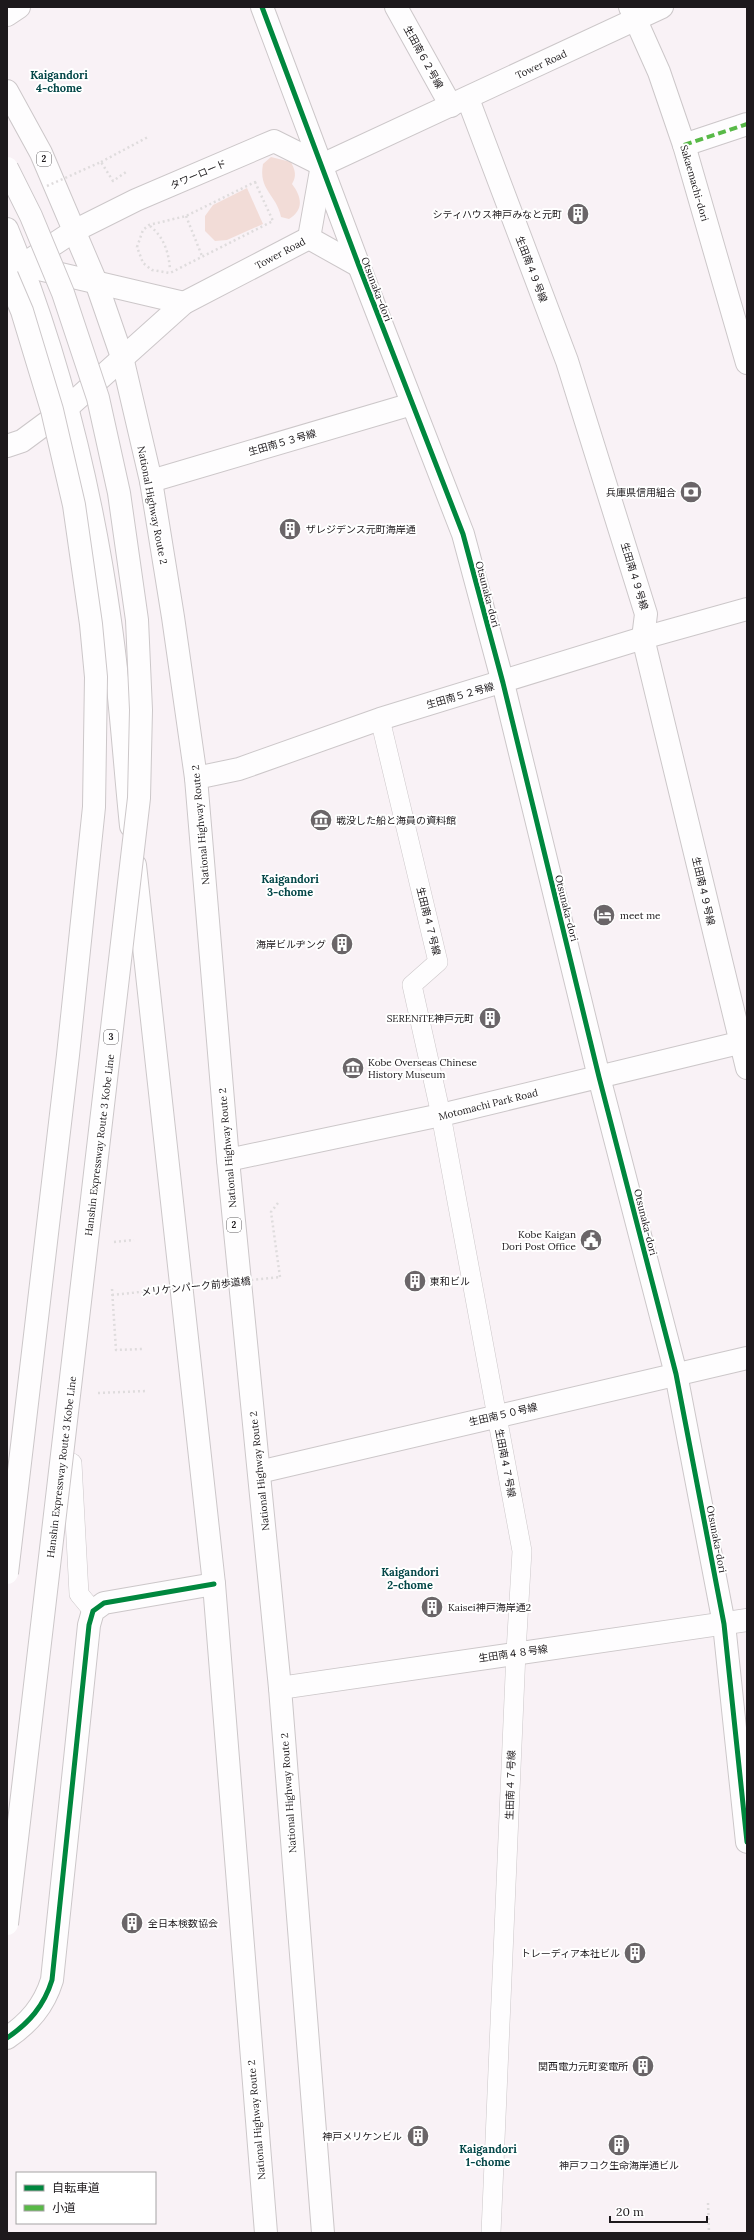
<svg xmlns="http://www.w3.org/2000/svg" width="754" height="2240" font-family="Lora,'Noto Sans JP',serif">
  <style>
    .green { fill: #f2dcd7 }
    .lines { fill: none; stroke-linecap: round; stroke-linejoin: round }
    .service-casing { stroke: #ccc7c9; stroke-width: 20 }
    .pedestrian-casing { stroke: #ccc7c9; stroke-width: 24 }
    .minor-casing { stroke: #ccc7c9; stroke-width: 24 }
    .tertiary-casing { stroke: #ccc7c9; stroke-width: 24 }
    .trunk-casing { stroke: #ccc7c9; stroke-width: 24 }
    .path { stroke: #dfdcdd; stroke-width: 2.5; stroke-dasharray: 2 3; stroke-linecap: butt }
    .service { stroke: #fefdfe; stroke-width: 19 }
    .pedestrian { stroke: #fefdfe; stroke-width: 22 }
    .minor { stroke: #fefdfe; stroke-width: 22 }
    .tertiary { stroke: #fefdfe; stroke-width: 22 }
    .trunk { stroke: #fefdfe; stroke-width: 22 }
    .motorway-bridge-casing { stroke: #ccc7c9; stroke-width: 24; stroke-linecap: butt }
    .path-bridge { stroke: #dfdcdd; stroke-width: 2.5; stroke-dasharray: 2 3; stroke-linecap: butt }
    .motorway-bridge { stroke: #fefdfe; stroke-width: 22 }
    .quiet { stroke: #58b947; stroke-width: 4; stroke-dasharray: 8 4; stroke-linecap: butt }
    .cycleway-casing { stroke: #fff; stroke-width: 8 }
    .cycleway { stroke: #00873e; stroke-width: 5 }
    .labels { text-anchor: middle; stroke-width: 4; stroke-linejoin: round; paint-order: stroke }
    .shield { fill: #fff; stroke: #615e60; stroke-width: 1 }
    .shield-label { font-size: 9px; font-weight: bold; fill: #1d191c }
    .street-label { font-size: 10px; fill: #1d191c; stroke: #fff }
    .poi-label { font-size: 10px; fill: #1d191c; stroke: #fff; text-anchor: end }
    .neighbourhood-label { font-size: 11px; font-weight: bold; fill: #044748; stroke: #fff }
  </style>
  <rect width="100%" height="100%" fill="#f9f2f6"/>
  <!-- green -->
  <g class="green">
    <path d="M 271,157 L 291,162 C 295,170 297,176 292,184 C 302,197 304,210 289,219 L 281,217 C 277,195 258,190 263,164 Z"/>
    <path d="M 247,188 L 263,224 L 227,240 L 215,241 L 205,231 L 205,216 L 213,205 Z"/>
  </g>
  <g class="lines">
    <!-- service casing -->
    <g class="service-casing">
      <g id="service">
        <path d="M 380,719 L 438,962 L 412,985 L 441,1115 L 522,1551 L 516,1652 L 491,2233"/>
        <path d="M 72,1463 L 79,1594 L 93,1611"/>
      </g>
    </g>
    <!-- pedestrian casing -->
    <g class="pedestrian-casing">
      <path id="pedestrian" d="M 684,145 L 747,124"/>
    </g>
    <!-- minor casing -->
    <g class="minor-casing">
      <g id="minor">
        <path d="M 262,7 L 359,266 L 463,534 L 503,683 L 599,1077 L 676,1374 L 724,1624 L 747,1842"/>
        <path d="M 396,7 L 451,106"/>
        <path d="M 7,15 L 19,7"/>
        <path d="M 468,99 L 567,361 L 646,614 L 643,638 L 747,1068"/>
        <path d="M 309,238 L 359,266"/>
        <path d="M 151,481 L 412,404"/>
        <path d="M 196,778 L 239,769 L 380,719 L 643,638 L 747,609"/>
        <path d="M 228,1160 L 441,1115 L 747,1041"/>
        <path d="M 259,1472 L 747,1358"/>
        <path d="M 280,1688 L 747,1620"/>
      </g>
    </g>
    <!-- tertiary casing -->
    <g class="tertiary-casing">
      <g id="tertiary">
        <path d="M 630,7 L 659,72 L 684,145 L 747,363"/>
        <path d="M 322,165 L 662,7"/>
        <path d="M 39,269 L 184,303"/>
        <path d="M 7,275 L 74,231 L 136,200 L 274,141 L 322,165"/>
        <path d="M 7,446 L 22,441 L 68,407 L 184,303 L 309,238 L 322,165"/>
        <path d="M 7,2038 C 29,2023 44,2006 52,1980 L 89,1625 L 93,1611 L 104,1603 L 214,1584"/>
      </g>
    </g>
    <!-- trunk casing -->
    <g class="trunk-casing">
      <g id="trunk">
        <path d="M 7,91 L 41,153 L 96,282 L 122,357 L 151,481 L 173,617 L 196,778 L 228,1160 L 280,1688 L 323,2233"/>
        <path d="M 7,229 C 59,355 91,487 110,621 C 120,689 124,758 131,826"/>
        <path d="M 135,865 L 214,1584 L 266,2233"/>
      </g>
    </g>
    <!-- path -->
    <g class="path">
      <path d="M 101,162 L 148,137"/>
      <path d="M 255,182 L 273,221 L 170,273 L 152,270 L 143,263 L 137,247 L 143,230 L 149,225 L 186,216 Z"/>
      <path d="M 186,216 L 202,256"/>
      <path d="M 150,226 C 164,237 169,253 170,270"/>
      <path d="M 278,1203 L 271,1212 L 280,1277"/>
      <path d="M 114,1242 L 134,1240"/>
      <path d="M 112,1289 L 116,1350 L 142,1349"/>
      <path d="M 98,1393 L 146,1391"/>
      <path d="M 708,2203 L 709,2233"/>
    </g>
    <!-- service -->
    <use href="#service" class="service"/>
    <!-- pedestrian -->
    <use href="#pedestrian" class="pedestrian"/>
    <!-- minor -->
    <use href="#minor" class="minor"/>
    <!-- tertiary -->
    <use href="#tertiary" class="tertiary"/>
    <!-- trunk -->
    <use href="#trunk" class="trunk"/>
    <!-- motorway-bridge casing -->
    <g class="motorway-bridge-casing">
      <g id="motorway-bridge">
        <path d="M 7,168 L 31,216 L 63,293 L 98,398 L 119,493 L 137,620 L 141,710 L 139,798 L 7,1924"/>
        <path d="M 7,276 L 22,311 L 52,410 L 74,505 L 91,624 L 96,677 L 94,807 L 68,1055 L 7,1573"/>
      </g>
    </g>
    <!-- path-bridge -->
    <g class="path-bridge">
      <path d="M 47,186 L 101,162 L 113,181 L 126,172"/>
      <path d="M 112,1295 L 280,1277"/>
    </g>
    <!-- motorway-bridge -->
    <use href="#motorway-bridge" class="motorway-bridge"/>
    <!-- quiet -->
    <path class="quiet" d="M 684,145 L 747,124"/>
    <!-- cycleway casing -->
    <g class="cycleway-casing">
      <g id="cycleway">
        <path d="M 262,7 L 359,266 L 463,534 L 503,683 L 599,1077 L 676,1374 L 724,1624 L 747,1842"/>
        <path d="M 7,2038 C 29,2023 44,2006 52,1980 L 89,1625 L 93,1611 L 104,1603 L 214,1584"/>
      </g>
    </g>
    <!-- cycleway -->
    <use href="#cycleway" class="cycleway"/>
  </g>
  <!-- icons -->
  <defs>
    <g id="building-disc" transform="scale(1.15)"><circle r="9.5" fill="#6a6568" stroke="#fff"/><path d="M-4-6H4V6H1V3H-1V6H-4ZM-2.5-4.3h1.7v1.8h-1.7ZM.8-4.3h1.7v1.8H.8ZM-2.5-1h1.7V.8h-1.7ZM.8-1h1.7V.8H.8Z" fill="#fff"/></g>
    <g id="bank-disc" transform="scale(1.15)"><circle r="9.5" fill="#6a6568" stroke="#fff"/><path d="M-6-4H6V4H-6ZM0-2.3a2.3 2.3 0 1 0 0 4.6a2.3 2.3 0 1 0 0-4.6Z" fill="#fff"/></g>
    <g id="museum-disc" transform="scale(1.15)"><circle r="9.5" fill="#6a6568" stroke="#fff"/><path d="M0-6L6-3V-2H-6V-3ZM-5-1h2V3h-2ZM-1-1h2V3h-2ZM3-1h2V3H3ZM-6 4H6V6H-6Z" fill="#fff"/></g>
    <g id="hotel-disc" transform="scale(1.15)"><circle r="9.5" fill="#6a6568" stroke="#fff"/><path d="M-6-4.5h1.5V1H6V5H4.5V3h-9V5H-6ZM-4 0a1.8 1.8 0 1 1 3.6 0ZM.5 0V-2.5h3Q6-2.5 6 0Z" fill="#fff"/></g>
    <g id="civic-disc" transform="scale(1.15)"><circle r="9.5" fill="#6a6568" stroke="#fff"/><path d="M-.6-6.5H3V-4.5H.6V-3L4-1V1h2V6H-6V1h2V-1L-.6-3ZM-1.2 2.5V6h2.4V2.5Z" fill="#fff"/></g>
  </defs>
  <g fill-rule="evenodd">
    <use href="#building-disc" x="578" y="214"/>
    <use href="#bank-disc" x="691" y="492"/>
    <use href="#building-disc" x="290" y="529"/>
    <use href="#museum-disc" x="321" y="820"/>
    <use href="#hotel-disc" x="604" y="915"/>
    <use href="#building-disc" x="342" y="944"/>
    <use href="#building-disc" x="490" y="1018"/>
    <use href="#museum-disc" x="353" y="1068"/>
    <use href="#civic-disc" x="591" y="1240"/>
    <use href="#building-disc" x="415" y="1281"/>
    <use href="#building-disc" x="432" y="1607"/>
    <use href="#building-disc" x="132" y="1923"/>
    <use href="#building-disc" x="635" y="1953"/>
    <use href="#building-disc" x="643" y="2066"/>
    <use href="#building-disc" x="418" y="2136"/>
    <use href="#building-disc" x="619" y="2145"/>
  </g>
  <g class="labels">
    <!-- shield labels -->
    <g class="shield">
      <rect x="37" y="152" width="14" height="14" rx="3"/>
      <rect x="104" y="1030" width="14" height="14" rx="3"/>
      <rect x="227" y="1218" width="14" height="14" rx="3"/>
    </g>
    <g class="shield-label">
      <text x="44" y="162">2</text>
      <text x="111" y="1040">3</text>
      <text x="234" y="1228">2</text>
    </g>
    <!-- street labels -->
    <g class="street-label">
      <text transform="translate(424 57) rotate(61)" y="4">生田南６２号線</text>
      <text transform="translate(541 64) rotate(-25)" y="4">Tower Road</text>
      <text transform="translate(198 174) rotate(-23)" y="4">タワーロード</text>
      <text transform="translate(695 183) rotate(74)" y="4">Sakaemachi-dori</text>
      <text transform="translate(280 253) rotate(-28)" y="4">Tower Road</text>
      <text transform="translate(532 269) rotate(69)" y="4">生田南４９号線</text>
      <text transform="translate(377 289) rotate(69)" y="4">Otsunaka-dori</text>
      <text transform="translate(282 442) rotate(-16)" y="4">生田南５３号線</text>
      <text transform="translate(153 505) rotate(79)" y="4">National Highway Route 2</text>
      <text transform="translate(635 576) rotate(73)" y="4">生田南４９号線</text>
      <text transform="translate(488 594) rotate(75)" y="4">Otsunaka-dori</text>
      <text transform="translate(460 695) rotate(-16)" y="4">生田南５２号線</text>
      <text transform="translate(200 825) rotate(-95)" y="4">National Highway Route 2</text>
      <text transform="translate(704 891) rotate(77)" y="4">生田南４９号線</text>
      <text transform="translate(567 908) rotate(76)" y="4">Otsunaka-dori</text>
      <text transform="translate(429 921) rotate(76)" y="4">生田南４７号線</text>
      <text transform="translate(488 1104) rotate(-14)" y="4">Motomachi Park Road</text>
      <text transform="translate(99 1145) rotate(-83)" y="4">Hanshin Expressway Route 3 Kobe Line</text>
      <text transform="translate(227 1148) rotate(-95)" y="4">National Highway Route 2</text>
      <text transform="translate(646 1222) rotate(76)" y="4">Otsunaka-dori</text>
      <text transform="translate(196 1286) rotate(-6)" y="4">メリケンパーク前歩道橋</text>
      <text transform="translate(503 1414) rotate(-13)" y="4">生田南５０号線</text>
      <text transform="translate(506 1463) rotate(79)" y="4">生田南４７号線</text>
      <text transform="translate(61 1467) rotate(-83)" y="4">Hanshin Expressway Route 3 Kobe Line</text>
      <text transform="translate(259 1471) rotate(-96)" y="4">National Highway Route 2</text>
      <text transform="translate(717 1539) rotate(79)" y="4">Otsunaka-dori</text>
      <text transform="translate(513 1653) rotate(-8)" y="4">生田南４８号線</text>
      <text transform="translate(510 1785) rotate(-88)" y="4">生田南４７号線</text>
      <text transform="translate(288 1793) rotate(-94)" y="4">National Highway Route 2</text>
      <text transform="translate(256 2120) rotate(-95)" y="4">National Highway Route 2</text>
    </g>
    <!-- poi labels -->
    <g class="poi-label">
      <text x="562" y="218">シティハウス神戸みなと元町</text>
      <text x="676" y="496">兵庫県信用組合</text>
      <text x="306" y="533" text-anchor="start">ザレジデンス元町海岸通</text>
      <text x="336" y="824" text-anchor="start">戦没した船と海員の資料館</text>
      <text x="620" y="919" text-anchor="start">meet me</text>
      <text x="326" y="948">海岸ビルヂング</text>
      <text x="474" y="1022">SERENiTE神戸元町</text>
      <text x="368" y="1066" text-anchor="start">Kobe Overseas Chinese<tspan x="368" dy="12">History Museum</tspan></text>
      <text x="576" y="1238">Kobe Kaigan<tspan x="576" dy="12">Dori Post Office</tspan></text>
      <text x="430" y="1285" text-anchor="start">東和ビル</text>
      <text x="448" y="1611" text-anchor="start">Kaisei神戸海岸通2</text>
      <text x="148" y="1927" text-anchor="start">全日本検数協会</text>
      <text x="620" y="1957">トレーディア本社ビル</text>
      <text x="628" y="2070">関西電力元町変電所</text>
      <text x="402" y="2140">神戸メリケンビル</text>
      <text x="619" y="2169" text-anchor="middle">神戸フコク生命海岸通ビル</text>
    </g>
    <!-- neighbourhood labels -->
    <g class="neighbourhood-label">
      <text x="59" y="79">Kaigandori<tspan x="59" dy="13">4-chome</tspan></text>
      <text x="290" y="883">Kaigandori<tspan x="290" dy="13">3-chome</tspan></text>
      <text x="410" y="1576">Kaigandori<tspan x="410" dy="13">2-chome</tspan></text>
      <text x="488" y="2153">Kaigandori<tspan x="488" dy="13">1-chome</tspan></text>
    </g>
  </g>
  <!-- border -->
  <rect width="754" height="2240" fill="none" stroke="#1d191c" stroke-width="16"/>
  <!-- legend -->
  <rect x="16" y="2172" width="140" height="52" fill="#ffffff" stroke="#a5a3a4"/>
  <rect x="24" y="2185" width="20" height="6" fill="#00873e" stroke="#a5a3a4"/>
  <text x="52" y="2192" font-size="12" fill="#1d191c">自転車道</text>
  <rect x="24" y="2205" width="20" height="6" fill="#58b947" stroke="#a5a3a4"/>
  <text x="52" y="2212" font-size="12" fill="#1d191c">小道</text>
  <!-- scale -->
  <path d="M610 2216v6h97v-6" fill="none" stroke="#1d191c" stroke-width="2"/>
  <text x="616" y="2216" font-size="12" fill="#1d191c" stroke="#ffffff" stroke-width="3" paint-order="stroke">20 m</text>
</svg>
